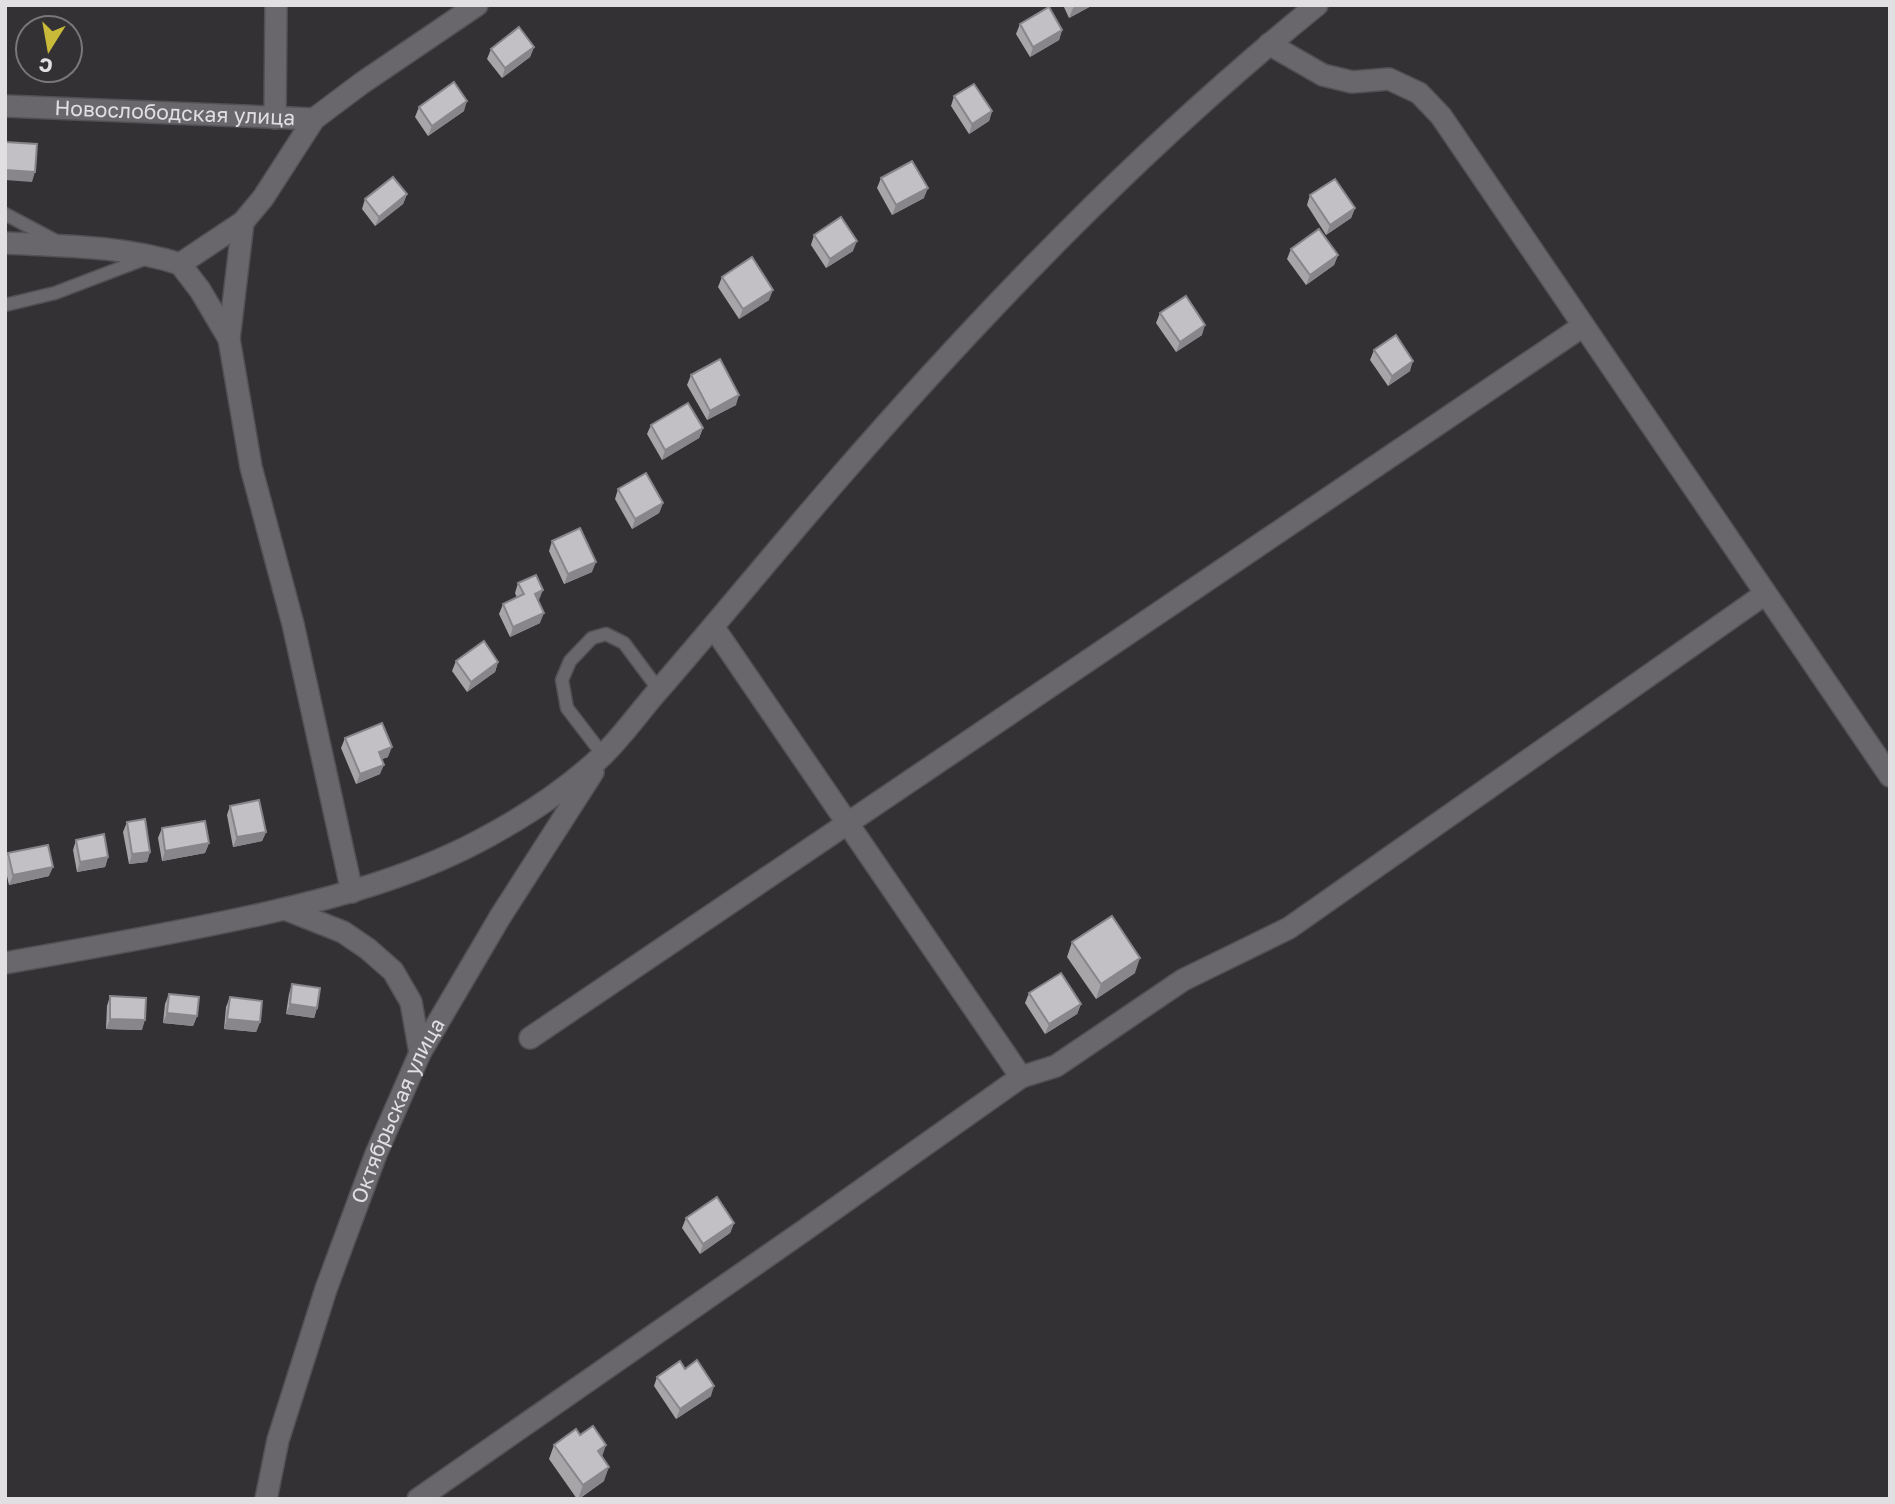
<svg xmlns="http://www.w3.org/2000/svg" width="1895" height="1504" font-family="'Golos Text',sans-serif">
  <style>
    .lines { fill: none; stroke-linecap: round; stroke-linejoin: round }
    .lane-casing { stroke: #525053; stroke-width: 15 }
    .street-casing { stroke: #525053; stroke-width: 24 }
    .secondary-casing { stroke: #525053; stroke-width: 24 }
    .lane { stroke: #69676b; stroke-width: 12 }
    .street { stroke: #69676b; stroke-width: 21 }
    .secondary { stroke: #69676b; stroke-width: 21 }
    .wall { fill: #a8a5a9 }
    .shaded-wall { fill: #88868a }
    .building { fill: #c3c0c5; stroke: #88868a; stroke-width: 2 }
    .labels { text-anchor: middle; stroke-width: 7; stroke-linejoin: round; paint-order: stroke }
    .street-label { font-size: 21px; fill: #e1dfe2; stroke: #333134 }
  </style>
  <rect width="100%" height="100%" fill="#333134"/>
  <g class="lines">
    <!-- lane casing -->
    <g class="lane-casing">
      <g id="lane">
        <path d="M 5,214 L 56,241"/>
        <path d="M 5,305 L 55,293 L 147,258"/>
        <path d="M 603,755 L 567,708 L 562,680 L 570,661 L 592,638 L 606,634 L 624,643 L 659,690"/>
      </g>
    </g>
    <!-- street casing -->
    <g class="street-casing">
      <g id="street">
        <path d="M 1269,44 L 1323,75 L 1352,82 L 1389,79 L 1419,93 L 1441,116 L 1890,776"/>
        <path id="s1" d="M 5,106 L 314,119 L 362,83 L 477,5"/>
        <path d="M 275,118 L 276,5"/>
        <path d="M 314,119 L 263,198 L 243,222 L 229,339 L 251,467 L 293,624 L 352,892"/>
        <path d="M 5,243 C 63,246 125,246 180,264 L 243,222"/>
        <path d="M 180,264 L 200,290 L 229,339"/>
        <path d="M 714,628 L 1021,1077 L 1056,1066 L 1183,980 L 1289,928 L 1765,594"/>
        <path d="M 530,1038 L 1583,326"/>
        <path d="M 418,1499 L 802,1232 L 1021,1077"/>
      </g>
    </g>
    <!-- secondary casing -->
    <g class="secondary-casing">
      <g id="secondary">
        <path d="M 285,909 L 343,932 L 368,949 L 393,971 L 411,1002 L 420,1053"/>
        <path d="M 5,963 C 91,948 177,933 262,914 C 342,896 421,874 492,834 C 530,813 571,785 602,756 C 624,735 642,708 663,685 C 722,617 779,547 838,479 C 985,310 1142,147 1317,5"/>
        <path id="s2" d="M 266,1499 L 278,1440 L 326,1289 L 376,1154 L 420,1053 L 500,917 L 593,772"/>
      </g>
    </g>
    <!-- lane -->
    <use href="#lane" class="lane"/>
    <!-- street -->
    <use href="#street" class="street"/>
    <!-- secondary -->
    <use href="#secondary" class="secondary"/>
  </g>
  <!-- wall -->
  <g class="wall">
    <path d="M 1063,5 L 1093,5 L 1069,18 Z"/>
    <path d="M 1020,24 L 1062,30 L 1059,40 L 1030,57 L 1016,34 Z"/>
    <path d="M 28,29 L 28,62 L 25,61 L 26,34 Z"/>
    <path d="M 534,47 L 530,57 L 502,78 L 487,59 L 491,49 Z"/>
    <path d="M 954,96 L 992,111 L 989,121 L 969,134 L 951,106 Z"/>
    <path d="M 419,107 L 464,111 L 428,136 L 415,117 Z"/>
    <path d="M 881,178 L 924,198 L 892,215 L 877,188 Z"/>
    <path d="M 407,194 L 403,204 L 375,226 L 362,209 L 365,199 Z"/>
    <path d="M 1310,195 L 1355,208 L 1351,218 L 1326,235 L 1307,205 Z"/>
    <path d="M 814,235 L 853,251 L 826,268 L 811,245 Z"/>
    <path d="M 1291,249 L 1338,255 L 1334,265 L 1306,285 L 1287,259 Z"/>
    <path d="M 722,277 L 769,300 L 739,319 L 718,287 Z"/>
    <path d="M 1160,313 L 1202,335 L 1176,352 L 1156,323 Z"/>
    <path d="M 1374,350 L 1410,371 L 1388,386 L 1370,360 Z"/>
    <path d="M 691,375 L 736,405 L 707,420 L 687,385 Z"/>
    <path d="M 651,425 L 703,428 L 699,438 L 662,460 L 647,434 Z"/>
    <path d="M 618,489 L 663,503 L 659,513 L 632,529 L 615,499 Z"/>
    <path d="M 552,541 L 592,572 L 564,584 L 549,551 Z"/>
    <path d="M 518,583 L 539,600 L 538,601 L 540,623 L 510,637 L 499,614 L 503,604 L 517,598 L 515,593 Z"/>
    <path d="M 456,661 L 498,662 L 495,672 L 467,692 L 452,671 Z"/>
    <path d="M 345,738 L 388,757 L 382,759 L 380,774 L 356,784 L 341,748 Z"/>
    <path d="M 230,806 L 266,832 L 262,841 L 233,847 L 227,815 Z"/>
    <path d="M 127,822 L 150,852 L 147,862 L 129,864 L 123,832 Z"/>
    <path d="M 162,828 L 209,843 L 205,853 L 162,861 L 158,838 Z"/>
    <path d="M 76,840 L 108,857 L 105,867 L 77,872 L 73,850 Z"/>
    <path d="M 8,853 L 49,876 L 9,885 L 5,867 L 5,861 Z"/>
    <path d="M 1072,942 L 1135,973 L 1096,999 L 1067,957 Z"/>
    <path d="M 292,984 L 317,1008 L 314,1018 L 286,1014 L 289,994 Z"/>
    <path d="M 1029,993 L 1081,1004 L 1077,1014 L 1045,1034 L 1025,1003 Z"/>
    <path d="M 169,994 L 197,1016 L 193,1026 L 163,1023 L 165,1004 Z"/>
    <path d="M 110,996 L 142,1030 L 106,1029 L 107,1006 Z"/>
    <path d="M 230,997 L 260,1022 L 256,1032 L 224,1029 L 226,1007 Z"/>
    <path d="M 686,1218 L 734,1223 L 730,1233 L 700,1254 L 682,1228 Z"/>
    <path d="M 685,1369 L 711,1396 L 676,1419 L 654,1386 L 657,1377 Z"/>
    <path d="M 580,1435 L 602,1457 L 604,1481 L 579,1499 L 577,1499 L 549,1459 L 554,1445 Z"/>
  </g>
  <!-- shaded-wall -->
  <g class="shaded-wall">
    <path d="M 1077,5 L 1093,5 L 1069,18 L 1073,8 Z"/>
    <path d="M 1062,30 L 1059,40 L 1030,57 L 1033,47 Z"/>
    <path d="M 534,47 L 530,57 L 502,78 L 505,68 Z"/>
    <path d="M 467,101 L 464,111 L 428,136 L 432,126 Z"/>
    <path d="M 992,111 L 989,121 L 969,134 L 972,124 Z"/>
    <path d="M 5,170 L 35,172 L 32,182 L 5,180 Z"/>
    <path d="M 928,188 L 924,198 L 892,215 L 896,205 Z"/>
    <path d="M 407,194 L 403,204 L 375,226 L 379,217 Z"/>
    <path d="M 1355,208 L 1351,218 L 1326,235 L 1330,225 Z"/>
    <path d="M 857,241 L 853,251 L 826,268 L 830,259 Z"/>
    <path d="M 1338,255 L 1334,265 L 1306,285 L 1310,275 Z"/>
    <path d="M 773,290 L 769,300 L 739,319 L 743,309 Z"/>
    <path d="M 1205,325 L 1202,335 L 1176,352 L 1180,342 Z"/>
    <path d="M 1413,361 L 1410,371 L 1388,386 L 1392,376 Z"/>
    <path d="M 739,395 L 736,405 L 707,420 L 710,411 Z"/>
    <path d="M 703,428 L 699,438 L 662,460 L 665,450 Z"/>
    <path d="M 663,503 L 659,513 L 632,529 L 635,519 Z"/>
    <path d="M 596,562 L 592,572 L 564,584 L 568,574 Z"/>
    <path d="M 543,590 L 539,600 L 531,604 L 535,594 Z"/>
    <path d="M 544,613 L 540,623 L 510,637 L 513,627 Z"/>
    <path d="M 498,662 L 495,672 L 467,692 L 471,682 Z"/>
    <path d="M 392,747 L 388,757 L 375,762 L 379,752 Z"/>
    <path d="M 384,765 L 380,774 L 356,784 L 360,774 Z"/>
    <path d="M 266,832 L 262,841 L 233,847 L 237,837 Z"/>
    <path d="M 209,843 L 205,853 L 162,861 L 165,851 Z"/>
    <path d="M 150,852 L 147,862 L 129,864 L 132,854 Z"/>
    <path d="M 108,857 L 105,867 L 77,872 L 80,862 Z"/>
    <path d="M 53,867 L 49,876 L 9,885 L 13,875 Z"/>
    <path d="M 1140,958 L 1135,973 L 1096,999 L 1101,984 Z"/>
    <path d="M 290,1004 L 317,1008 L 314,1018 L 286,1014 Z"/>
    <path d="M 1081,1004 L 1077,1014 L 1045,1034 L 1049,1024 Z"/>
    <path d="M 167,1013 L 197,1016 L 193,1026 L 163,1023 Z"/>
    <path d="M 110,1019 L 145,1020 L 142,1030 L 106,1029 Z"/>
    <path d="M 227,1019 L 260,1022 L 256,1032 L 224,1029 Z"/>
    <path d="M 734,1223 L 730,1233 L 700,1254 L 703,1244 Z"/>
    <path d="M 714,1386 L 711,1396 L 676,1419 L 680,1409 Z"/>
    <path d="M 606,1445 L 601,1460 L 598,1451 Z"/>
    <path d="M 609,1467 L 604,1481 L 578,1499 L 583,1485 Z"/>
  </g>
  <!-- building -->
  <g class="building">
    <path d="M 1049,7 L 1062,30 L 1033,47 L 1020,24 Z"/>
    <path d="M 30,24 L 67,26 L 67,28 L 29,28 Z"/>
    <path d="M 519,27 L 534,47 L 505,68 L 491,49 Z"/>
    <path d="M 454,82 L 467,101 L 432,126 L 419,107 Z"/>
    <path d="M 974,84 L 992,111 L 972,124 L 954,96 Z"/>
    <path d="M 5,142 L 37,144 L 35,172 L 5,170 Z"/>
    <path d="M 912,161 L 928,188 L 896,205 L 881,178 Z"/>
    <path d="M 393,177 L 407,194 L 379,217 L 365,199 Z"/>
    <path d="M 1335,179 L 1355,208 L 1330,225 L 1310,195 Z"/>
    <path d="M 841,217 L 857,241 L 830,259 L 814,235 Z"/>
    <path d="M 1319,229 L 1338,255 L 1310,275 L 1291,249 Z"/>
    <path d="M 752,257 L 773,290 L 743,309 L 722,277 Z"/>
    <path d="M 1186,296 L 1205,325 L 1180,342 L 1160,313 Z"/>
    <path d="M 1396,335 L 1413,361 L 1392,376 L 1374,350 Z"/>
    <path d="M 720,359 L 739,395 L 710,411 L 691,375 Z"/>
    <path d="M 688,403 L 703,428 L 665,450 L 651,425 Z"/>
    <path d="M 646,473 L 663,503 L 635,519 L 618,489 Z"/>
    <path d="M 580,528 L 596,562 L 568,574 L 552,541 Z"/>
    <path d="M 536,575 L 543,590 L 535,594 L 544,613 L 513,627 L 503,604 L 524,594 L 518,583 Z"/>
    <path d="M 484,641 L 498,662 L 471,682 L 456,661 Z"/>
    <path d="M 382,723 L 392,747 L 379,752 L 384,765 L 360,774 L 345,738 Z"/>
    <path d="M 259,800 L 266,832 L 237,837 L 230,806 Z"/>
    <path d="M 145,819 L 150,852 L 132,854 L 127,822 Z"/>
    <path d="M 205,821 L 209,843 L 165,851 L 162,828 Z"/>
    <path d="M 104,834 L 108,857 L 80,862 L 76,840 Z"/>
    <path d="M 48,845 L 53,867 L 13,875 L 8,853 Z"/>
    <path d="M 1112,916 L 1140,958 L 1101,984 L 1072,942 Z"/>
    <path d="M 1061,973 L 1081,1004 L 1049,1024 L 1029,993 Z"/>
    <path d="M 292,984 L 320,988 L 317,1008 L 290,1004 Z"/>
    <path d="M 169,994 L 199,997 L 197,1016 L 167,1013 Z"/>
    <path d="M 110,996 L 146,998 L 145,1020 L 110,1019 Z"/>
    <path d="M 230,997 L 262,1001 L 260,1022 L 227,1019 Z"/>
    <path d="M 717,1197 L 734,1223 L 703,1244 L 686,1218 Z"/>
    <path d="M 697,1360 L 714,1386 L 680,1409 L 657,1377 L 680,1361 L 685,1369 Z"/>
    <path d="M 593,1426 L 606,1445 L 598,1451 L 609,1467 L 583,1485 L 554,1445 L 576,1429 L 580,1435 Z"/>
  </g>
  <g class="labels">
    <!-- street labels -->
    <g class="street-label">
      <text dy="7" stroke="none"><textPath href="#s1" startOffset="170">Новослободская улица</textPath></text>
      <text dy="7" stroke="none"><textPath href="#s2" startOffset="411">Октябрьская улица</textPath></text>
    </g>
  </g>
  <!-- border -->
  <rect width="1895" height="1504" fill="none" stroke="#e1dfe2" stroke-width="14"/>
  <!-- north arrow -->
  <g transform="translate(49 49) rotate(191)"><circle r="33" fill="#333134" stroke="#79777a" stroke-width="2"/>
  <path d="M0-5L12 26L0 18L-12 26Z" fill="#caba39"/>
  <text y="-10" font-size="19" font-weight="bold" text-anchor="middle" fill="#e1dfe2">С</text>
  </g>
</svg>
